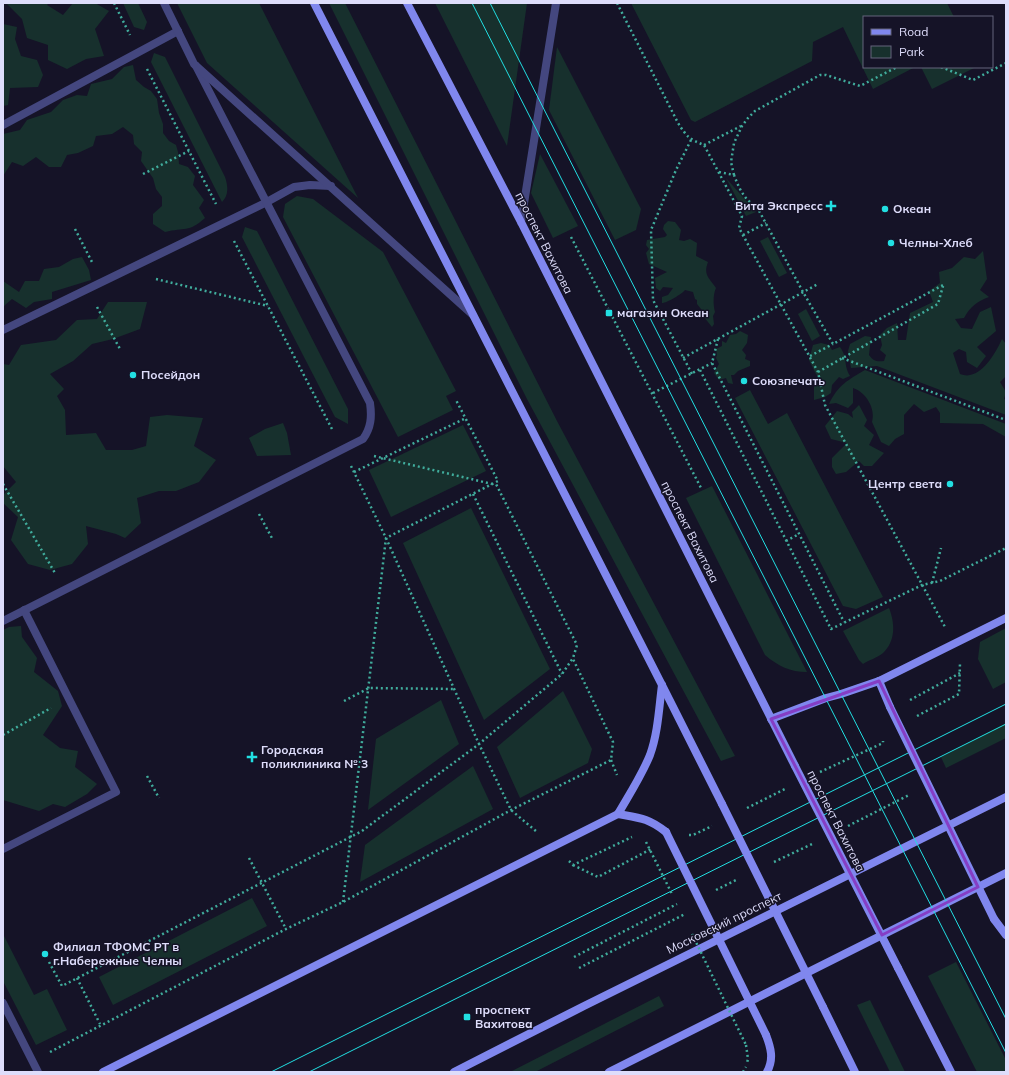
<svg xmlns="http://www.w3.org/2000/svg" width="1009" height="1075" font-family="Mulish,sans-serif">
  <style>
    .green { fill: #17302d }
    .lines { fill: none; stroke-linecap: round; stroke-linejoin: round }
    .path { stroke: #40ac9c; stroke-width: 2.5; stroke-dasharray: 2 3; stroke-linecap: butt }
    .service { stroke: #44477f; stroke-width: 8 }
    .minor { stroke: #44477f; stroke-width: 8 }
    .secondary { stroke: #8087ee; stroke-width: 8 }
    .tram { stroke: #22dfe2; stroke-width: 1 }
    .path-bridge { stroke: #40ac9c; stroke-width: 2.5; stroke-dasharray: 2 3; stroke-linecap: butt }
    .secondary-bridge { stroke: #8087ee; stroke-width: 8 }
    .marked { fill: none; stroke: #853ec5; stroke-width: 3; stroke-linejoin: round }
    .poi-dot { fill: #22dfe2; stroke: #151327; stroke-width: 1.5 }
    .labels { text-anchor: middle; stroke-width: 3; stroke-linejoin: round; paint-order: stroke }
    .poi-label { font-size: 12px; font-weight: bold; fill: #deddfb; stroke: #151327; text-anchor: start }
    .street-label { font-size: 12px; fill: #deddfb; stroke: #151327 }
  </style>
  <rect width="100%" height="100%" fill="#151327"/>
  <!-- green -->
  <g class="green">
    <path d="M 6,3 L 49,3 L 47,5 L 63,15 L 73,3 L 95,3 L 109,11 L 95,29 L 104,56 L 86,59 L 67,69 L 48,60 L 48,45 L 27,38 L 22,19 Z"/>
    <path d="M 123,3 L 138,3 L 147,22 L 144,30 L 134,27 Z"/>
    <path d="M 177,3 L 259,3 L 358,198 L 207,63 Z"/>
    <path d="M 329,3 L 345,3 L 557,421 L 735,756 L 721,761 L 527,399 Z"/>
    <path d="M 435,3 L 527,3 L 507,146 Z"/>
    <path d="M 631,3 L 947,3 L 954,17 L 864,17 L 864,67 L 915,67 L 873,89 L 843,27 L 813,42 L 812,61 L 695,122 L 691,120 Z"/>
    <path d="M 3,24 L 17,27 L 15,39 L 21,56 L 37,60 L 43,75 L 38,87 L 10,88 L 8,105 L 3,106 Z"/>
    <path d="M 557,47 L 641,209 L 636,230 L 615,240 L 549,110 Z"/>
    <path d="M 154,53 L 165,57 L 225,177 C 228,186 229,195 222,202 L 151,62 Z"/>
    <path d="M 133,65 L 136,80 L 144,87 L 151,91 L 157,99 L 159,113 L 163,124 L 163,133 L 169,141 L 176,145 L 178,152 L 179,164 L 188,167 L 195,176 L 193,185 L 204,200 L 199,208 L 205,218 C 188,233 185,227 165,232 L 153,224 L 153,214 L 162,206 L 162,197 L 156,189 L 153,178 L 141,161 L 142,152 L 134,144 L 133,135 L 123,127 L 112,134 L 96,136 L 93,146 L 78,153 L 67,155 L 61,167 L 49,167 L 36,157 L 23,166 L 12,162 L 3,176 L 3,134 L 20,130 L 27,120 L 51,112 L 63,100 L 77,95 L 87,96 L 91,84 L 112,79 L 124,67 Z"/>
    <path d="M 921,67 L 976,67 L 932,89 Z"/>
    <path d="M 540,154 L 578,226 L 553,238 L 531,193 Z"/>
    <path d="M 726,178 L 756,212 L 746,216 Z"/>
    <path d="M 297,196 L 313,199 L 383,252 L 456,391 L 446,396 L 453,410 L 398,437 L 283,217 L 285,204 Z"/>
    <path d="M 668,221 L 675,222 L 681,230 L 679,240 L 684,241 L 690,239 L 697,243 L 696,256 L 708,262 C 703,275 709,278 716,288 C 713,294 713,305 715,312 L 713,316 L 714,324 L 712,327 L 704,317 L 705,314 L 697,304 L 697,300 L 695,299 L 693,292 L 685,290 C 682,294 667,303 662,303 L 662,297 L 668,295 L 673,288 L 663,287 L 660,291 L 656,288 L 655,278 L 667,272 L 649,264 L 646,253 L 649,249 L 646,245 L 647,240 L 665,237 L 667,235 L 663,229 L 664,225 Z"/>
    <path d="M 245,227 L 257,231 L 348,409 L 348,424 L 335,417 L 242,237 Z"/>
    <path d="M 768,237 L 787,273 L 779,277 L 760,241 Z"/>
    <path d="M 983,251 L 987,279 L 980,290 L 989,297 C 976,302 971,306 964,318 L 955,319 L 961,328 L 972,329 L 980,312 L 991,307 L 996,331 L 977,347 L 986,356 L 977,368 L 967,362 L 966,352 L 959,349 L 953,353 L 960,374 C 963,375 967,376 970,375 C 985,372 996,352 1002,339 L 1006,344 L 1006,376 L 1000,382 L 1006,392 L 1004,399 L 1006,400 L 1006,415 L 877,366 L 851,368 L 848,351 L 850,344 L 865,336 L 871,337 L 869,355 C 873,361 877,362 884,361 L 886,355 L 880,350 L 882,345 L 880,335 L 887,328 L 897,323 L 898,340 L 906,340 L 910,313 L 933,302 L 929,291 L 940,283 L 939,272 L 952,268 L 964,257 L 975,259 Z"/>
    <path d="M 82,257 L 89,270 L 91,280 L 52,292 L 52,299 L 34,302 L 26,308 L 12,299 L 5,305 L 3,308 L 3,281 L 19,292 L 25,281 L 39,281 L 44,269 L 59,267 L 73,259 Z"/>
    <path d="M 108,302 L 147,302 L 140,329 L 113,339 L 92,344 L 73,361 L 50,374 L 64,389 L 57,396 L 65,410 L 66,435 L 96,433 L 106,450 L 132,450 L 146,446 L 150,417 L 167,415 L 203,418 L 194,446 L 216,460 L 199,482 L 176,491 L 159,491 L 137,498 L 141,523 L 125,538 L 116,534 L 86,526 L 88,544 L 72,564 L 50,570 L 28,564 L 11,540 L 18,517 L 3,503 L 3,495 L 16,482 L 3,466 L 3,364 L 9,365 L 21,345 L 56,340 L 77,320 L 97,319 Z"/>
    <path d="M 806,309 L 820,336 L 812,341 L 798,314 Z"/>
    <path d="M 740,331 L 748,335 L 747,343 L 742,350 L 746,355 L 745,359 L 750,361 L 750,366 L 738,371 L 734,375 L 731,375 L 733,384 L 728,383 L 726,378 L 719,380 L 714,373 L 719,364 L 716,358 L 717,355 L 716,349 L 722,346 L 722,341 L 726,343 L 730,335 L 736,334 Z"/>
    <path d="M 821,343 L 829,345 L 832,350 L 840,347 C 848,358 843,364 850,376 L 843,379 L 839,377 L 832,385 L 831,393 L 825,397 L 814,400 L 814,382 L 820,378 L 816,374 L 809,360 L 813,345 Z"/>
    <path d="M 865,370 L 1006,424 L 1006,437 L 983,424 L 940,423 L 940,413 L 936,407 L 924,412 L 914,404 L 904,415 L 904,434 L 895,439 L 889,446 L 881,442 L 872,422 C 876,409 866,392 853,388 L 853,403 L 848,408 L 836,403 L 829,404 C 838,385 848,380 865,370 Z"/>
    <path d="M 750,390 L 768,424 L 787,413 L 883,597 L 856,609 L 843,606 L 735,398 Z"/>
    <path d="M 859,405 L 867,420 L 864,426 L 874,435 L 869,445 L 884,453 L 872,466 L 864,466 L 859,461 L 846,472 L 836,474 L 832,467 L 832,458 L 847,443 L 831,439 L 825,426 L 837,411 L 848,414 L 853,418 L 852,412 Z"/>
    <path d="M 283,423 L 287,433 L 291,455 L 257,456 L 249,438 L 265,429 Z"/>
    <path d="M 463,425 L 486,471 L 391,517 L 369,470 Z"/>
    <path d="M 712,486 L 807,672 C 790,672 778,666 765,655 L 686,498 Z"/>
    <path d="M 471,508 L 550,669 L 484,720 L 403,543 Z"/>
    <path d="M 889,608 C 895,623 896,641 883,653 C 877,658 869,660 863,664 L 859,660 L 843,631 Z"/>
    <path d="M 21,626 L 22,637 L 37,658 L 34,672 L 58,691 L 62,706 L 43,735 L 60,748 L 78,751 L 75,767 L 97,784 L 87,794 L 65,807 L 53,804 L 39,811 L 3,800 L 3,630 L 9,627 Z"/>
    <path d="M 1006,628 L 1006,682 L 993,689 L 978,659 L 980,642 Z"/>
    <path d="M 563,691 L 592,749 L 588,763 L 520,798 L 497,747 Z"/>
    <path d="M 441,700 L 459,744 L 368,810 L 376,739 Z"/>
    <path d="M 1006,723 L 1006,738 L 946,768 L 941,757 Z"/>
    <path d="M 473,766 L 493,809 L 360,882 L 365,845 Z"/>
    <path d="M 252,898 L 267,926 L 113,1005 L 99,977 Z"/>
    <path d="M 3,934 L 34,995 L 47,989 L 67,1030 L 36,1045 L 3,981 Z"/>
    <path d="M 956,962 L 1006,1060 L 1006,1072 L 977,1072 L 928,976 Z"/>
    <path d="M 659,996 L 664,1006 L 535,1072 L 510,1072 Z"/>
    <path d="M 870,1000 L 905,1072 L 890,1072 L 857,1005 Z"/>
  </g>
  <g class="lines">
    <!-- path -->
    <g class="path">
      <path d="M 114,3 L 130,35"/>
      <path d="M 617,3 L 678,123 C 687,137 689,139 704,145 L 742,216 L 739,228 L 818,372 L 825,405 L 945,627"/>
      <path d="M 941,67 L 973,80 L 1006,63"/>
      <path d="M 147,69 L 216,204"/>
      <path d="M 691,140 L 676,170 L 651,230 L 653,300 L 692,374"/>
      <path d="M 704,145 L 741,126"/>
      <path d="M 719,172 L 734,175 C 739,188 744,200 757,207 L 803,292 L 833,344 L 943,285"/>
      <path d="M 143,174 L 189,151"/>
      <path d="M 734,175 L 731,162 L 734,143 L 742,126 L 748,118 L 755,111 L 820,75 L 826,75 L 860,86 L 897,67"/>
      <path d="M 75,229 L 93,264"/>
      <path d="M 743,235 L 766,223"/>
      <path d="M 571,237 L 701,488"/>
      <path d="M 234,241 L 333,431"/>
      <path d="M 156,279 L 268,306"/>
      <path d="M 97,307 L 120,349"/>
      <path d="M 718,339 L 712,363 L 844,622"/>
      <path d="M 810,356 L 833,344"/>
      <path d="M 683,358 L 818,284"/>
      <path d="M 842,358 L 1006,420"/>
      <path d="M 700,370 L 831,629 L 922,585 L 940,581 L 1006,548"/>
      <path d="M 818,372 L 938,304 L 943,286"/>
      <path d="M 653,393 L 712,363"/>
      <path d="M 374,456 L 492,484"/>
      <path d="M 351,466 L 386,538 L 479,744 L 511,810 L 537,832"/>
      <path d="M 354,472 L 466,418"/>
      <path d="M 3,484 L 55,573"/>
      <path d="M 473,494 L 562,674"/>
      <path d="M 259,514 L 273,540"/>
      <path d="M 786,541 L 799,534"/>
      <path d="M 932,583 L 941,548"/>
      <path d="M 910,700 L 960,673"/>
      <path d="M 344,701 L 369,688 L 454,689"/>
      <path d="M 917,716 L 959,694 L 960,663"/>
      <path d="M 3,735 L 51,708"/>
      <path d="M 611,760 L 617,775"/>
      <path d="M 820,772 L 883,743 L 883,741"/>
      <path d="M 147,776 L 159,798"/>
      <path d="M 747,808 L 785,789"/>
      <path d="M 848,826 L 909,795"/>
      <path d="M 689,835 L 693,835 L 712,826"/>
      <path d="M 249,858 L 286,929"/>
      <path d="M 569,861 L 573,865 L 632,837"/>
      <path d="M 774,862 L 812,844"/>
      <path d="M 573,865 L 598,877 L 653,848"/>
      <path d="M 716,890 L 738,879"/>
      <path d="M 343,902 L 386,538 L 498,481 L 456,400"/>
      <path d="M 574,957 L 677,904"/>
      <path d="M 49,962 L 62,986 L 362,831 L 479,744 L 562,674 L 573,658 L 577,645 L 495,482"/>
      <path d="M 579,968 L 685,914"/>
      <path d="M 77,978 L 100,1024"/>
      <path d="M 746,1045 L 748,1059 L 747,1063"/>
      <path d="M 50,1052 L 286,929 L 343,902 L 511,810 L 611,760 L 613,742 L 573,659"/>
      <path d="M 743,1072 L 746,1067"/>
    </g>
    <!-- service -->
    <g class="service">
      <path d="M 3,125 L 178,31"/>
      <path d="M 3,330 L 265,203 L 294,187 L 310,185 L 331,186"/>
      <path d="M 3,621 L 363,439 C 371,428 372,417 370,403 L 196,66"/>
      <path d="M 3,849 L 116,792 L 24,610"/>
      <path d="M 3,1003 L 38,1072"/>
    </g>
    <!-- minor -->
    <g class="minor">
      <path d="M 164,3 L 194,64 L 473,315"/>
      <path d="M 521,222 L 556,3"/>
    </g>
    <!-- secondary -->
    <g class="secondary">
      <path d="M 314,3 L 662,685 L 722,804"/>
      <path d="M 407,3 L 521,222 L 795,766"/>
      <path d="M 879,681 L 890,707"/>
      <path d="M 771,719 L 826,698 L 841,694 L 879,681 L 1006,618"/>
      <path d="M 618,814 C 640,818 648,818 666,832"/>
      <path d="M 994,919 L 1006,935"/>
      <path d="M 898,968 L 951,1072"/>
      <path d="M 823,1007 L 855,1072"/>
      <path d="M 766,1035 C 771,1048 774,1059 767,1072"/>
      <path d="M 103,1072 L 618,814 C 629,795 642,775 650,755 C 658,733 659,708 662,685"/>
      <path d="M 454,1072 L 584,1006 L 1006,797"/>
      <path d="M 609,1072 L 1006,873"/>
    </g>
    <!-- tram -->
    <g class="tram">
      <path d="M 472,3 L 1006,1053"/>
      <path d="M 490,3 L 1006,1019"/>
      <path d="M 271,1072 L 1006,704"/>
      <path d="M 309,1072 L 1006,724"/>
    </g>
    <!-- path-bridge -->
    <g class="path-bridge">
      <path d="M 646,842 L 672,894"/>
      <path d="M 692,934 L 746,1045"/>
    </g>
    <!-- secondary-bridge -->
    <g class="secondary-bridge">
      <path d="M 890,707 L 994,919"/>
      <path d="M 795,766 L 898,968"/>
      <path d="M 722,804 L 823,1007"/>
      <path d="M 666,832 L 766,1035"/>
    </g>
  </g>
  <!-- marked area -->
  <path class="marked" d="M 879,681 L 978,887 L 882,935 L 771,719 Z"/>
  <!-- markers -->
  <g class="poi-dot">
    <path d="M829 200h4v4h4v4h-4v4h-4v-4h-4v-4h4z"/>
    <circle cx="885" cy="209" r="4"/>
    <circle cx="891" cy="243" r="4"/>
    <rect x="605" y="309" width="8" height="8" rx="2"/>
    <circle cx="133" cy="375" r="4"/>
    <circle cx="744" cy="381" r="4"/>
    <circle cx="950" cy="484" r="4"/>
    <path d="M250 751h4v4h4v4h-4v4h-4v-4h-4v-4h4z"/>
    <circle cx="45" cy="954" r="4"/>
    <rect x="463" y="1013" width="8" height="8" rx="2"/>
  </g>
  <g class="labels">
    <!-- poi labels -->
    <g class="poi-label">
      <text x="823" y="210" text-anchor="end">Вита Экспресс</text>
      <text x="893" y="213">Океан</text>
      <text x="899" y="247">Челны-Хлеб</text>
      <text x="617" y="317">магазин Океан</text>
      <text x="141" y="379">Посейдон</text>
      <text x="752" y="385">Союзпечать</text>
      <text x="942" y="488" text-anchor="end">Центр света</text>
      <text x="261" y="754">Городская<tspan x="261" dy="14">поликлиника № 3</tspan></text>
      <text x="53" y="951">Филиал ТФОМС РТ в<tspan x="53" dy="14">г.Набережные Челны</tspan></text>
      <text x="475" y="1014">проспект<tspan x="475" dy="14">Вахитова</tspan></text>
    </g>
    <!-- street labels -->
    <g class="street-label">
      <text transform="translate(544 243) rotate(63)" y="4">проспект Вахитова</text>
      <text transform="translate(690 532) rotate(63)" y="4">проспект Вахитова</text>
      <text transform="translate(836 821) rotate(63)" y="4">проспект Вахитова</text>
      <text transform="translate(724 923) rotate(-26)" y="4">Московский проспект</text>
    </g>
  </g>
  <!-- border -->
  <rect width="1009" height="1075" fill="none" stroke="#deddfb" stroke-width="8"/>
  <!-- legend -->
  <rect x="863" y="16" width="130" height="52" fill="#151327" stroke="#65647c"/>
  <rect x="871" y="29" width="20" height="6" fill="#8087ee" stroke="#65647c"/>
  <text x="899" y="36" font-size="12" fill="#deddfb">Road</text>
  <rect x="871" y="46" width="20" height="12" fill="#17302d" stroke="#65647c"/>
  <text x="899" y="56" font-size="12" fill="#deddfb">Park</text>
</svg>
